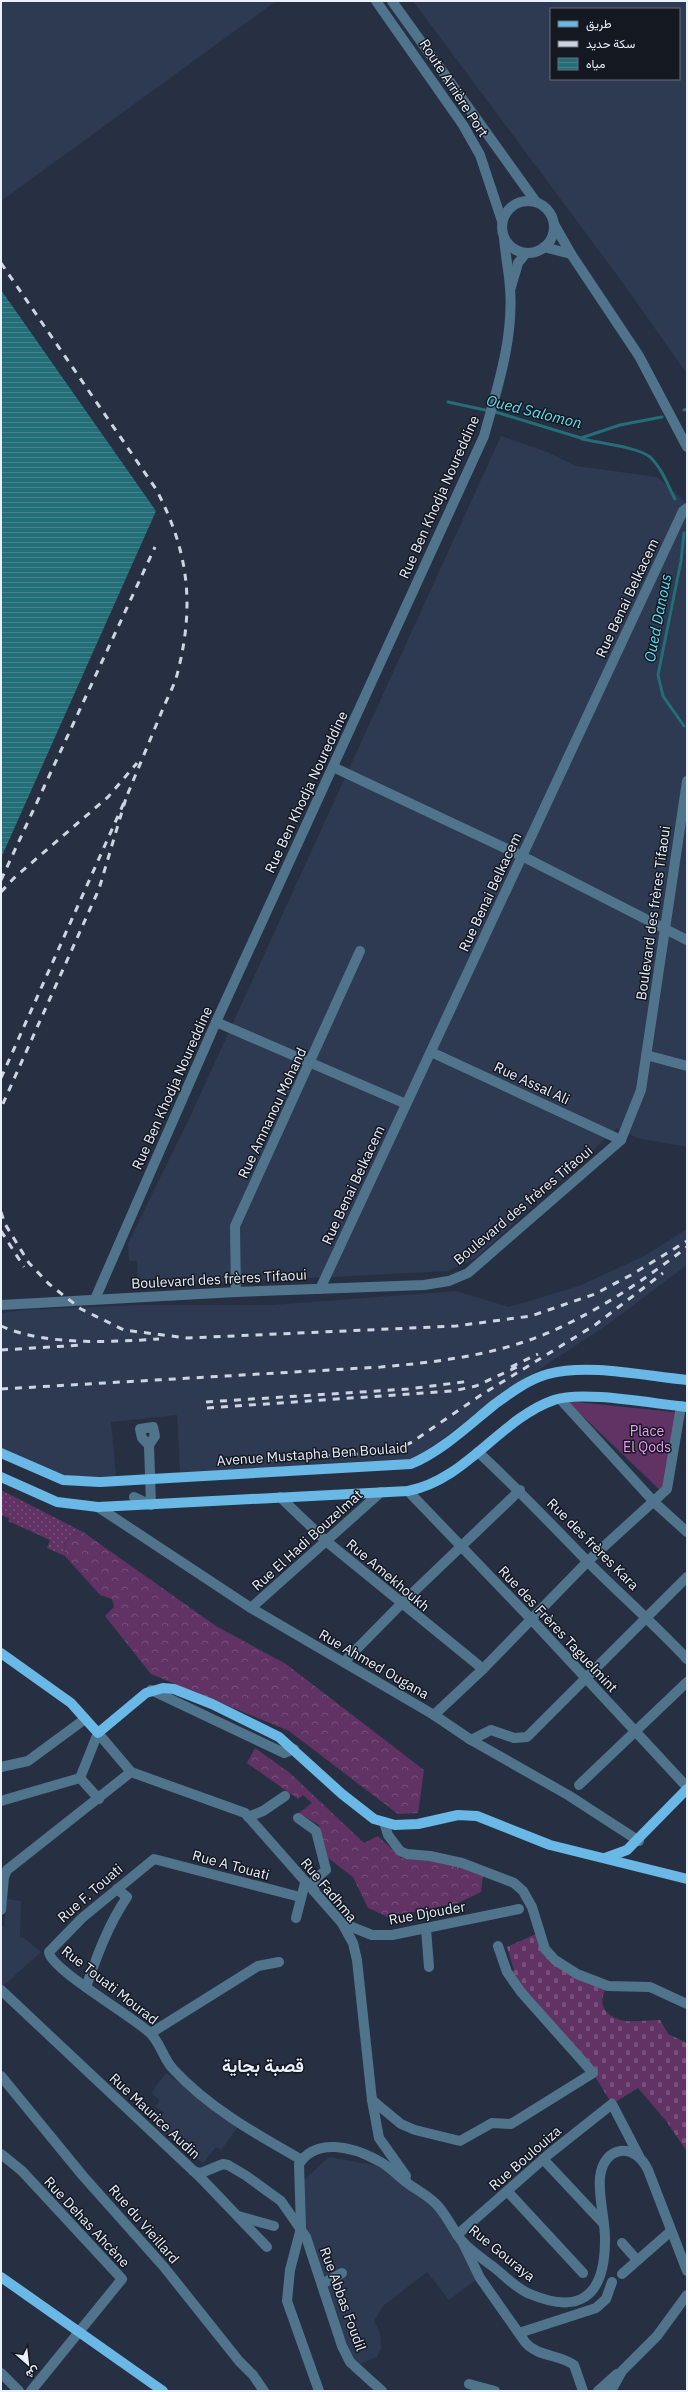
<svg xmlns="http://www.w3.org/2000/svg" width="688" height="2392" font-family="'IBM Plex Sans',Vazirmatn,sans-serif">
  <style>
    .built { fill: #2e3952; fill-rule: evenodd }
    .grass { fill: url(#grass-dots) }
    .forest { fill: url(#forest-crowns) }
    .cemetery { fill: url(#cemetery-stones) }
    .garden { fill: #603364 }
    .water { fill: url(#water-rules) }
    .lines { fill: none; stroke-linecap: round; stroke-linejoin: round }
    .stream { stroke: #246e77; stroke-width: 3 }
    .minor { stroke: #50748b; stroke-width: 10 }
    .major { stroke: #69b8e5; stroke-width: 10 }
    .rail { stroke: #ced5e2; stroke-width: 3; stroke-dasharray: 7 7; stroke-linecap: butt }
    .labels { text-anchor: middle; stroke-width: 3; stroke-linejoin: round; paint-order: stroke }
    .street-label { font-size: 14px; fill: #eaf0fd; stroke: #141820 }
    .park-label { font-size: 14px; fill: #ef9cf5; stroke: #141820 }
    .water-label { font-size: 15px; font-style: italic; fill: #59e3f4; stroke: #141820 }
    .district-label { font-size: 18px; font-weight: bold; fill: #eaf0fd; stroke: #141820 }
  </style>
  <defs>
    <pattern id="grass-dots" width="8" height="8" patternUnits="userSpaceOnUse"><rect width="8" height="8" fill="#603364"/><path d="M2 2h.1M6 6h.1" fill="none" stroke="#77517b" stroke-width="1.8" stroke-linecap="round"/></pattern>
    <pattern id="forest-crowns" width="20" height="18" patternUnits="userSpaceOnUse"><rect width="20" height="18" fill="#603364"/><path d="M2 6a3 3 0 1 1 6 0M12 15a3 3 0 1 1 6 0" fill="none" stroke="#77517b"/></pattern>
    <pattern id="cemetery-stones" width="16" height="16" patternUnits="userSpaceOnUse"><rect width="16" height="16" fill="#603364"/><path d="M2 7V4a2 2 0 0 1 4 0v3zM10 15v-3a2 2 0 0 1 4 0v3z" fill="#77517b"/></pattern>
    <pattern id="water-rules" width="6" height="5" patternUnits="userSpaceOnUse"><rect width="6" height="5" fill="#246e77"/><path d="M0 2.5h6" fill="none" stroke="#44838b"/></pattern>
  </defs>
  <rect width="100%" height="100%" fill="#273042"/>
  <!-- built -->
  <g class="built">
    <path d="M 1,1 L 276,1 L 1,201 Z"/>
    <path d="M 413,1 L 687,1 L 687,374 L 623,283 ZM 551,9 L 679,9 L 679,79 L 551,79 Z"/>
    <path d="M 501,436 L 545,451 L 576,466 L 657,477 L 687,503 L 687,1147 L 637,1138 L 617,1128 L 476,1258 L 448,1271 L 138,1287 L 137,1261 L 129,1261 L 128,1243 L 189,1119 Z"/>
    <path d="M 687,1229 L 687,1265 L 607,1325 L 499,1396 L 432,1447 L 410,1459 L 180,1472 L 177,1415 L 111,1422 L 116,1476 L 64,1476 L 1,1449 L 1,1313 L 23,1310 L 144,1305 L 272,1305 L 456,1291 L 509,1307 L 579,1286 L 646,1255 Z"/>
    <path d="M 7,1899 L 21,1901 L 20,1937 L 24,1938 L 41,1952 L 2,1987 L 1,1926 L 4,1926 Z"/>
    <path d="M 166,2073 L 238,2127 L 221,2150 L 216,2147 L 203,2163 L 155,2126 L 164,2112 L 155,2106 L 160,2100 L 151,2093 Z"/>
    <path d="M 329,2157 L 379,2166 L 433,2205 L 459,2244 L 477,2279 L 449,2300 L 427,2272 L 383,2306 L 374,2321 L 380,2333 L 381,2348 L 377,2357 L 357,2365 L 352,2360 L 304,2226 L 303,2181 Z"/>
  </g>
  <!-- grass -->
  <path class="grass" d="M 1,1490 L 83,1532 L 73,1534 L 64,1544 L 65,1556 L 47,1548 L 50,1540 L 8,1521 L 9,1518 L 1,1515 Z"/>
  <!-- forest -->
  <g class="forest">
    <path d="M 83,1532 L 216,1626 L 286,1664 L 424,1770 L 418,1813 L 398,1814 L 289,1731 L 151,1674 L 105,1616 L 114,1607 L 112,1599 L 100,1595 L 65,1556 L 64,1545 L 73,1534 Z"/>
    <path d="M 255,1748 L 290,1773 L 364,1843 L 378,1836 L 401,1858 L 428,1860 L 483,1873 L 481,1892 L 458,1903 L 388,1917 L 368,1908 L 353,1877 L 328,1858 L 319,1825 L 299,1813 L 312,1803 L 303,1795 L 298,1799 L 247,1763 Z"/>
  </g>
  <!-- cemetery -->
  <path class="cemetery" d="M 538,1933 L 555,1960 L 608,1986 C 595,2002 605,2018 625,2021 C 636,2022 649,2020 660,2020 L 668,2034 L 687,2043 L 687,2152 L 667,2122 L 638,2088 L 612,2104 L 593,2073 L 508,1972 L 514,1970 L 507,1947 Z"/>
  <!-- garden -->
  <path class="garden" d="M 567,1401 L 683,1413 L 664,1494 Z"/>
  <!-- water -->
  <path class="water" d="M 1,290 L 156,511 L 1,858 Z"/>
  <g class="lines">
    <!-- stream -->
    <g class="stream">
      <path d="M 448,402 L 499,413 L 581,438 L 620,425 L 662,417"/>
      <path d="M 684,410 L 687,409"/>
      <path d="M 582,439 C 599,443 638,447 650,457 C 662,468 668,486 675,499"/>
      <path d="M 684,726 L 663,696 L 658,675 L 681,561 L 684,533"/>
    </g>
    <!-- minor -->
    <g class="minor">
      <path d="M 376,1 L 463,125 L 480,155 L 502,221"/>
      <path d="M 392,1 L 536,202"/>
      <circle cx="528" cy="227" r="26"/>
      <path d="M 554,224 L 571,254 L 639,356 L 687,447"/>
      <path d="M 544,247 L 571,254"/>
      <path d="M 511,287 L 518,263 L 526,253"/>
      <path d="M 333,767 L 522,856 L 687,940"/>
      <path d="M 216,1022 L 406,1104"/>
      <path d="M 431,1052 L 621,1140"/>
      <path d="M 646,1055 L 687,1066"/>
      <path d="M 320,1289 L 683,511 L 687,508"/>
      <path d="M 236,1292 L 235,1226 L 360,951"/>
      <path d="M 95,1299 L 216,1022 L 484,436 C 497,389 514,338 510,288 C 509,271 505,254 504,237"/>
      <path d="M 1,1305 L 236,1292 L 424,1285 L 449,1281 L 468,1273 L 621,1140 L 641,1090 L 687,781"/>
      <path d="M 560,1399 L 655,1503 L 687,1532"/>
      <path d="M 153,1427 L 155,1436 L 149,1445 L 142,1438 L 140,1429 Z"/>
      <path d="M 478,1452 C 516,1487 551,1524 587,1561 C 620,1594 655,1625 687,1659"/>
      <path d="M 408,1491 L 531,1619 L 687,1787"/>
      <path d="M 134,1497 L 151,1505 L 149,1445"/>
      <path d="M 280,1497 L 326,1541 L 483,1669"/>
      <path d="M 98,1507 L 251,1608 L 434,1715 L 471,1740 L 568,1795 L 639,1841"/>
      <path d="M 251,1608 L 381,1492"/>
      <path d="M 344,1662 L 401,1604 L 520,1490"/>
      <path d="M 151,1690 L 284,1753 L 294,1749"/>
      <path d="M 434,1715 L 483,1669 L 588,1561 L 667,1489 L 681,1406"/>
      <path d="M 471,1740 L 491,1730 L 514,1738 L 527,1737 L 687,1577"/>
      <path d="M 1,1767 L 28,1761 L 85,1719"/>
      <path d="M 131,1772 L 245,1813 L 342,1923 L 353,1943 L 357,1960 L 372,2100 L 379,2138 L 406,2176 L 405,2181"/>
      <path d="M 579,1785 L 687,1682"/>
      <path d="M 1,1801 L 80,1778"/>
      <path d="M 248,1817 L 263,1811 L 285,1796"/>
      <path d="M 298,1818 L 316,1831 L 326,1870 L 315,1879 L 314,1891"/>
      <path d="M 384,1822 L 388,1835 L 400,1851 L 407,1854 L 430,1856 L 462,1863 L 514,1883 L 523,1891 L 532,1907 L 545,1949 L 555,1960 L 577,1974 L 608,1986 L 650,1987 L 687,2004"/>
      <path d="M 300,1897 L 154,1859 L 82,1918 L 49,1952 C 50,1969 134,2017 150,2033 C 160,2042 163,2058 173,2069 C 209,2108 256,2134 302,2160"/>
      <path d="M 1,1910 L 4,1877 L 7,1870 L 131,1772 L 98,1733 L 80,1778 L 99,1799"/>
      <path d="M 296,1918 L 305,1883"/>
      <path d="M 342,1923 L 372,1935 L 392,1935 L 519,1909"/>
      <path d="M 426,1929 L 429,1967"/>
      <path d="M 86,1987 C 97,1956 108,1925 127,1897 L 117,1889"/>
      <path d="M 1,1990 L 200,2177 L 267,2247"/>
      <path d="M 151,2033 L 258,1966 L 279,1962"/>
      <path d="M 1,2076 L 83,2176 L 164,2267 L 239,2361 L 253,2375 L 264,2391"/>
      <path d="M 372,2100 L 401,2124 L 415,2130 L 460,2141 L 492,2123 L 511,2124 L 593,2073 L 521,1992 L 507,1972 L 498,1946"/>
      <path d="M 1,2154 L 22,2171 L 122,2279 L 31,2391"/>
      <path d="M 543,2159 L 603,2223"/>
      <path d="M 193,2171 L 201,2173 L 223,2164 L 228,2165 L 245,2175 L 281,2201 L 306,2237 L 342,2346 L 350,2362 L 382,2391"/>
      <path d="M 508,2192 L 583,2273"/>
      <path d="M 238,2216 L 274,2226"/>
      <path d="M 457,2235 L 549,2154 L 612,2104 L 639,2156"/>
      <path d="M 463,2243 L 480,2278 L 525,2342 C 537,2357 559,2354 574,2365 L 583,2391"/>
      <path d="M 622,2243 L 637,2260"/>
      <path d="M 622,2274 L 671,2231"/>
      <path d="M 322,2284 L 342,2273"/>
      <path d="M 519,2333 L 596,2308 L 606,2299 L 612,2282"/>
      <path d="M 1,2373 L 19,2391"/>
      <path d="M 469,2384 L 495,2391"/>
      <path d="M 319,2391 L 287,2301 L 290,2270 L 301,2228 L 299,2164 C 316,2137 353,2147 377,2160 C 388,2165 397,2175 406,2182 C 415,2189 427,2195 435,2203 C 446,2213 452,2229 461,2240 C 470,2251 485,2260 496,2269 C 507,2278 517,2289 530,2294 C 580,2315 604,2296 605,2243 C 606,2221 598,2199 600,2177 C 604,2145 635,2142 648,2170 L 687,2271"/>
      <path d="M 598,2391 L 617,2374"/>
      <path d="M 611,2391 L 622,2371 L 657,2336 L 687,2295"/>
    </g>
    <!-- major -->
    <g class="major">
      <path d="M 1,1453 L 63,1480 L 100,1482 L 411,1464 C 442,1451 469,1425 495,1404 C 510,1393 529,1379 548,1374 C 589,1363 644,1376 687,1380"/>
      <path d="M 1,1477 L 57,1502 L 98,1507 L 408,1491 C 466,1480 500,1419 554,1400 C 583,1390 654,1404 687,1407"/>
      <path d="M 1,1653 L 71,1703 L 98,1733 L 146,1693 L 163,1688 L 174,1689 L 212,1704 L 279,1737 L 342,1794 L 374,1819 L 395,1825 L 418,1824 L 458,1815 L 477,1816 L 550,1845 L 687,1879"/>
      <path d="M 605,1858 L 627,1850 L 687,1789"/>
      <path d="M 1,2277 L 163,2391"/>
    </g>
    <!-- rail -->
    <g class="rail">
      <path d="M 1,263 L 156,489 C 188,550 195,603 178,671 C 175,685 167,698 162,711 C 150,740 138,769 126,798"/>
      <path d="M 1,880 L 155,547"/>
      <path d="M 1,892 L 14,878 L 108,797 L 137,763"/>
      <path d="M 1,1078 L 126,798 L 99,889 L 1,1108"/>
      <path d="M 1,1212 L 5,1224 L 29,1263 L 49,1284 L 81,1309 L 124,1330 L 187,1338 L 456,1326 L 531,1316 L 595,1294 L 631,1275 L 687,1241"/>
      <path d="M 1,1231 L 24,1267"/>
      <path d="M 1,1326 C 46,1346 111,1342 159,1339"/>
      <path d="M 1,1350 L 83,1345"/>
      <path d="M 511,1367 L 538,1354"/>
      <path d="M 1,1389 L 381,1367 C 438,1362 497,1355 550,1332 C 600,1310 644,1280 687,1247"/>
      <path d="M 206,1402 L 408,1389 L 471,1381"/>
      <path d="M 207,1408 L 453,1391 L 476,1386 L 517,1367"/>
      <path d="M 253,1461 L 373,1453 L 397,1449 L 412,1442 L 481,1395 L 595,1325 L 663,1273"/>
    </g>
  </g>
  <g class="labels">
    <!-- street labels -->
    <g class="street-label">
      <text transform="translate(454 88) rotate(57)" y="5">Route Arrière Port</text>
      <text transform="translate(439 497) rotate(-66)" y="5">Rue Ben Khodja Noureddine</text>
      <text transform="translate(627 598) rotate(-65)" y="5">Rue Benai Belkacem</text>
      <text transform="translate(306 792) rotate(-65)" y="5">Rue Ben Khodja Noureddine</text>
      <text transform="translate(490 892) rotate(-65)" y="5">Rue Benai Belkacem</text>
      <text transform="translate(653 913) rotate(-82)" y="5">Boulevard des frères Tifaoui</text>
      <text transform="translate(532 1083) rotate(25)" y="5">Rue Assal Ali</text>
      <text transform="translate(172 1088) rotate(-66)" y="5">Rue Ben Khodja Noureddine</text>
      <text transform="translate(272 1113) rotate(-65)" y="5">Rue Amnanou Mohand</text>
      <text transform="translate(353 1185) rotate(-65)" y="5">Rue Benai Belkacem</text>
      <text transform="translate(523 1205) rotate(-40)" y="5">Boulevard des frères Tifaoui</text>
      <text transform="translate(219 1279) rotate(-3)" y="5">Boulevard des frères Tifaoui</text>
      <text transform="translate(312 1454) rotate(-4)" y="5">Avenue Mustapha Ben Boulaid</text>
      <text transform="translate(307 1540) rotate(-42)" y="5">Rue El Hadi Bouzelmat</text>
      <text transform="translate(593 1544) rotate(45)" y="5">Rue des frères Kara</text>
      <text transform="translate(388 1575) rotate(40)" y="5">Rue Amekhoukh</text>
      <text transform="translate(558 1629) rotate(47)" y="5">Rue des Frères Taguelmint</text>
      <text transform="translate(374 1664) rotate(30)" y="5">Rue Ahmed Ougana</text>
      <text transform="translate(231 1865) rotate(15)" y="5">Rue A Touati</text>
      <text transform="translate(329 1890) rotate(50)" y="5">Rue Fadhma</text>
      <text transform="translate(90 1893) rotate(-41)" y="5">Rue F. Touati</text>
      <text transform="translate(427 1913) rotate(-10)" y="5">Rue Djouder</text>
      <text transform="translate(110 1985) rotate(38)" y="5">Rue Touati Mourad</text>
      <text transform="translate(155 2116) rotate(43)" y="5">Rue Maurice Audin</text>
      <text transform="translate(525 2158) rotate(-41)" y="5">Rue Boulouiza</text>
      <text transform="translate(87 2222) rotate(47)" y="5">Rue Dehas Ahcène</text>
      <text transform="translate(144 2224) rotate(49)" y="5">Rue du Vieillard</text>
      <text transform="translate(502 2253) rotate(39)" y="5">Rue Gouraya</text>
      <text transform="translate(343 2299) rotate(70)" y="5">Rue Abbas Foudil</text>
    </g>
    <!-- park labels -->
    <g class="park-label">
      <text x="647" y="1436">Place<tspan x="647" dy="16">El Qods</tspan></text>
    </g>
    <!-- water labels -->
    <g class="water-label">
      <text transform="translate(534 412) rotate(14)" y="5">Oued Salomon</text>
      <text transform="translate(658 618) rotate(-79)" y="5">Oued Danous</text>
    </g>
    <!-- district labels -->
    <g class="district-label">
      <text x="263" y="2072">قصبة بجاية</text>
    </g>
  </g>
  <!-- border -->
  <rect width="688" height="2392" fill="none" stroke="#eaf0fd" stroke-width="4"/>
  <!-- legend -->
  <rect x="550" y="8" width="130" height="72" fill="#141820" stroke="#6a6e78"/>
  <rect x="558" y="21" width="20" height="6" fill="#69b8e5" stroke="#6a6e78"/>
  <text x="586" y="28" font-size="12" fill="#eaf0fd">طريق</text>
  <rect x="558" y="41" width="20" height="6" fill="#ced5e2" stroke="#6a6e78"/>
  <text x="586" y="48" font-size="12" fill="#eaf0fd">سكة حديد</text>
  <rect x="558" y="58" width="20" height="12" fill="url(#water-rules)" stroke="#6a6e78"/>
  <text x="586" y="68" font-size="12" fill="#eaf0fd">مياه</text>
  <!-- north arrow -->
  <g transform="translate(28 2364) rotate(152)" stroke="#141820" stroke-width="3" paint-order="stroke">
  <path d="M0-3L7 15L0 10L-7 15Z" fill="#eaf0fd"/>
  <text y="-6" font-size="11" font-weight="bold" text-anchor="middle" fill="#eaf0fd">ش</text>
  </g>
</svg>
